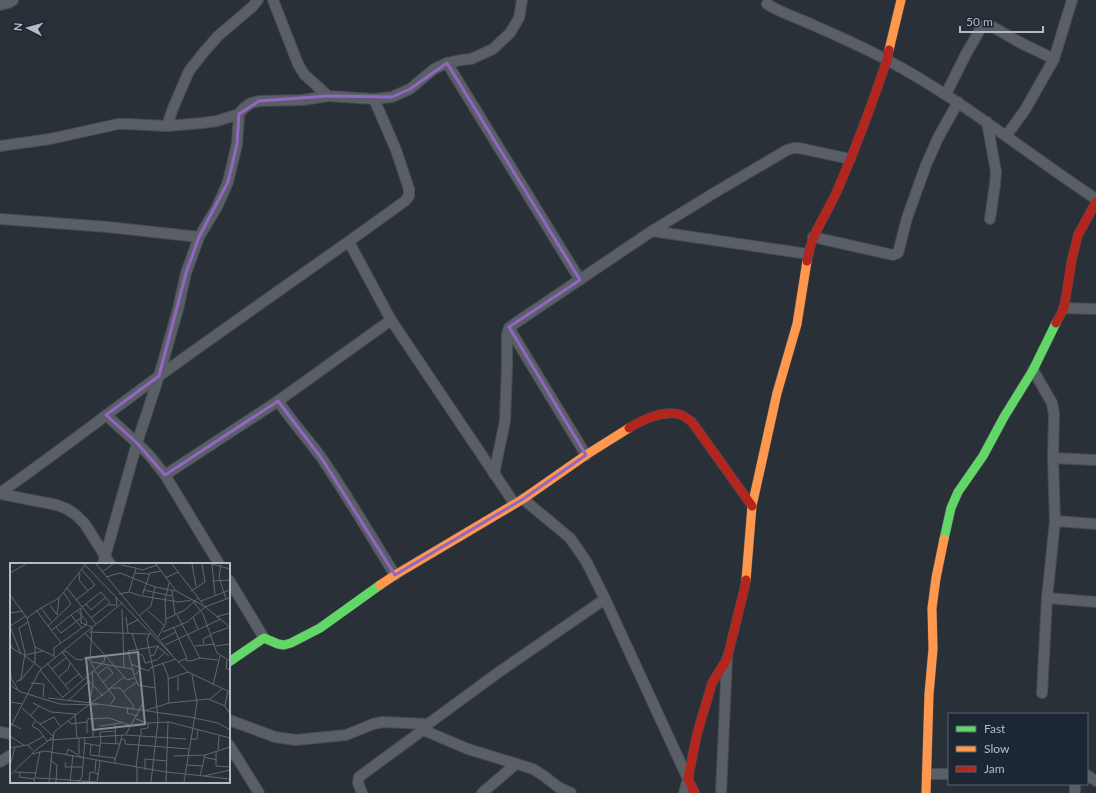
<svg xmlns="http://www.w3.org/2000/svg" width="1096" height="793" font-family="Lato,sans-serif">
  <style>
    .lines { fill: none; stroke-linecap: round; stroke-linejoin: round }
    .street-casing { stroke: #484c53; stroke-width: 12 }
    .fast-casing { stroke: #484c53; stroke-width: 10 }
    .slow-casing { stroke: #484c53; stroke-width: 10 }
    .jam-casing { stroke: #484c53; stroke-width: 10 }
    .street { stroke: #5a5e66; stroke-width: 10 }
    .fast { stroke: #63d668; stroke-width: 9 }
    .slow { stroke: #ff974d; stroke-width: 9 }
    .jam { stroke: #b3261e; stroke-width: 9 }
    .marked { fill: none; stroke: #9266c3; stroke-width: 3; stroke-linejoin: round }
    .inset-road { fill: none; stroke: #616872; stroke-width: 1 }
    .view { fill: #848b96; fill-opacity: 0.15; stroke: #848b96; stroke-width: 2 }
    .inset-edge { fill: none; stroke: #b4bcc9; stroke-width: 2 }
  </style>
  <rect width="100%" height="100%" fill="#2a3038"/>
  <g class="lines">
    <!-- street casing -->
    <g class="street-casing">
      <g id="street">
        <path d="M 273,0 L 298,64 L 304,74 L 328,96 L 374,99 L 392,97 L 410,89 L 434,69 L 447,63 L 461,60 L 471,59 L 493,49 L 510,33 L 519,18 L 522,0"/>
        <path d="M 767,4 C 781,13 798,18 813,25 C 838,36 863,47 887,60 C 961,99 1026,153 1096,199"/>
        <path d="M 0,5 L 8,3 L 13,0"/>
        <path d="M 447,63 L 580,280"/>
        <path d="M 946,94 L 966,54 L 981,28 L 986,25 L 993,27 L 1019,42 L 1054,59"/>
        <path d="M 987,122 L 996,172 L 995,184 L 990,219"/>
        <path d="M 167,126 L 173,108 L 189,71 L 204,52 L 218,36 L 252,7 L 258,0"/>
        <path d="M 1006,136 L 1025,110 L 1054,59 L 1072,0"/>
        <path d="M 0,146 L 50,139 L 118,124 L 128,124 L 167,126 L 202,123 L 217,121 L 239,114 L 244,108 L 251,103 L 259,101 L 303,100 L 328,96"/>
        <path d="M 0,219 L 108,227 L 199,237"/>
        <path d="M 652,231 L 808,254"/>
        <path d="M 813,237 L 893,255 L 898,253 L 907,218 L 926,165 L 938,138 L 958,102"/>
        <path d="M 349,242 L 391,320 L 514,503"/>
        <path d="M 1064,308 L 1096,309"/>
        <path d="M 509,328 L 586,455"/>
        <path d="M 1033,370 L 1052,403 L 1054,414 L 1053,458 L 1055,521 L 1047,598 L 1042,693"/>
        <path d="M 278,401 L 391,320"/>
        <path d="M 106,415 L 137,443 L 150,456 L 165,475 L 219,564"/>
        <path d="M 1053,458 L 1096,460"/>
        <path d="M 494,474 L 505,421 L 507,366 L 507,335 L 509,328 L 514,324 L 652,231 L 714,193 L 787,150 L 794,148 L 799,148 L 850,159"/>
        <path d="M 165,475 L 278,401 C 292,422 309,440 323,460 C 348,497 371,536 395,575"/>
        <path d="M 0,493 C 54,455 106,415 159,376 C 240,317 324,260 405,201 L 409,196 L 409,189 L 396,150 L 374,99"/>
        <path d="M 0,494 L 57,505 L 67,509 L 76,515 L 85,524 L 110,564"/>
        <path d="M 523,499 L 570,538 L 586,561 L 605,599 L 688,779 L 684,793"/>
        <path d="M 1055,521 L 1096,524"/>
        <path d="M 103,564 L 137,443 L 159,376 L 178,309 L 186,273 L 199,237 L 217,207 L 228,182 L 237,144 L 239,114"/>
        <path d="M 229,580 L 264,638"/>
        <path d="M 1047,598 L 1096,602"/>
        <path d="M 229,720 L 275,737 L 296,740 L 346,735 L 373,724 L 383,722 L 428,724"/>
        <path d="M 423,730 L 468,749 L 533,769 L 544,776 L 558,787 L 571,793"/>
        <path d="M 0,732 L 11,734"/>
        <path d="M 229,745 L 259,793"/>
        <path d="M 0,762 L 11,755"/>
        <path d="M 927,774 L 949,774"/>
        <path d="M 1087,775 L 1096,781"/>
        <path d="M 1075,784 L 1075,793"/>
        <path d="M 362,793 L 358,783 L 359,777 L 423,730 L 428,724 L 499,672 L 605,599"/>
        <path d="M 482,793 L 516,764"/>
        <path d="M 721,793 L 727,659"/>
      </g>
    </g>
    <!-- fast casing -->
    <g class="fast-casing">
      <g id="fast">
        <path d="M 944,539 L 951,508 L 958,492 L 983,456 L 1004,417 L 1033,370 L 1056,323"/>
        <path d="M 229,662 L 264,638 L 278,644 L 284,645 L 291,643 L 320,628 L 380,585"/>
      </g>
    </g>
    <!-- slow casing -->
    <g class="slow-casing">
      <g id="slow">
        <path d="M 889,50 L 901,0"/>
        <path d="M 746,580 L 752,506 L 777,393 L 797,324 L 807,261"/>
        <path d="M 380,585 L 395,575 L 523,499 L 586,455 L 629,428"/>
        <path d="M 926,793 L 929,694 L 933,649 L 932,608 L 936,578 L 944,539"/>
      </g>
    </g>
    <!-- jam casing -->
    <g class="jam-casing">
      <g id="jam">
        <path d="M 807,261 C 811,234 826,216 837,191 C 856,148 872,104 887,60 L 889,50"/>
        <path d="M 1056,323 L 1064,308 L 1072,259 L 1078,235 L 1096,202"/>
        <path d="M 629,428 C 642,420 665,409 681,415 C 685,416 689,420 692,422 L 752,506"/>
        <path d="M 695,793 L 688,779 L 697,734 L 712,683 L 727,659 L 745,586 L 746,580"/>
      </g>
    </g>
    <!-- street -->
    <use href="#street" class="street"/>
    <!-- fast -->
    <use href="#fast" class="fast"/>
    <!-- slow -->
    <use href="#slow" class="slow"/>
    <!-- jam -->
    <use href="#jam" class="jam"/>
  </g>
  <!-- marked area -->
  <path class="marked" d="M 447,63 L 580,280 L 509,327 L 586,455 L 523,499 L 395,575 L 322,459 L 278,401 L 165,475 L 137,443 L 106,415 L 159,376 L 186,273 L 199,237 L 228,182 L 237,144 L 239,114 L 259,101 L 328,96 L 392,97 L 410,89 Z"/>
  <!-- overview -->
  <g transform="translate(10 563)">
    <rect width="220" height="220" fill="#2a3038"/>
    <path class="inset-road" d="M 74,1 L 178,109 L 220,129M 86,1 L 162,92M 146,1 L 166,28 L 194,43 L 220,64M 162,1 L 193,41M 182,1 L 186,23M 211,1 L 209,14 L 216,36M 111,2 L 126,5M 151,8 L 140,10 L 132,33 L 169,39 L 181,37M 92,9 L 103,1M 0,10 L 16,1M 70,10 L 69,17 L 78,28M 125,10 L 139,11M 96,14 L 110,10 L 145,24M 155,15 L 168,9M 202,18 L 220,17M 57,25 L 72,44 L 91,29 L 100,40 L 81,55M 133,27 L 162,33M 162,27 L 165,52M 181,28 L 195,19 L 192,1M 119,29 L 131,33M 109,31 L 119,29 L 126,5 L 132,7 L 147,2M 0,32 L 17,55M 205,32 L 202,1 L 220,6M 66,37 L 85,22 L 72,7M 183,38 L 193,51 L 207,90 L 220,98M 191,38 L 220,27M 76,41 L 81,47 L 96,34M 40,42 L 47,52M 99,42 L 107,42 L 106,34M 72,44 L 86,61M 31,45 L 49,35M 112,46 L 114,104M 26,47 L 51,80M 68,48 L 77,59 L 76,62M 138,48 L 155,63M 0,50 L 13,48M 47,52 L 49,35 L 75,2M 61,52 L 71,45M 167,52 L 190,95 L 181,98 L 175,97M 129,53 L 141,43 L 145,24 L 165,28M 116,54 L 118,70M 183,54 L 188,66M 206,54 L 220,50M 71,55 L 71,60 L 82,64 L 80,97 L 84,106M 156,56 L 175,47 L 188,35M 41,58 L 31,45 L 17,55 L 25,84 L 44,93M 117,62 L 128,57M 0,63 L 10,89 L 32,106M 0,63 L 16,53M 38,63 L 61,41 L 54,30M 46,64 L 51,70 L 71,55 L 71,45M 164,65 L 177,95 L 168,99M 42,67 L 61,52 L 72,65M 79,69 L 139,71M 153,69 L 177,59 L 195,44 L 219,35 L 220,38M 75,70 L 117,117 L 124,115M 122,70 L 128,90 L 133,93 L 135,100 L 147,97 L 155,89M 140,70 L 137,76 L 144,111 L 148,158 L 141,219M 201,71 L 220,64M 148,74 L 156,60 L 155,37 L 159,20M 151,77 L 166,69M 0,80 L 2,85 L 11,91M 194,81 L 193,76 L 201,72M 155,82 L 211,56M 185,83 L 205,81M 206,83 L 220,81M 148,84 L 159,93M 52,89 L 73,116M 52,90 L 56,88 L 65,96 L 71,97 L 77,94 L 79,97M 15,92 L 33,88M 140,93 L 144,92 L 148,83M 44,94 L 44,85 L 76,62M 190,95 L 208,97M 217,97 L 216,105 L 220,107M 82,99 L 122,106M 37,100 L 59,127M 121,101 L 138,108 L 142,104 L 166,96M 153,101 L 158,113 L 159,140M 42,106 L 56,95M 30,107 L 52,134M 84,107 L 105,135 L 100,142M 130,107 L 124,112 L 128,122 L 145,125M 82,108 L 83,121M 1,111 L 1,115 L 8,127M 88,111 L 98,103M 124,112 L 118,88 L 149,83M 49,114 L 58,106 L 60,100M 168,114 L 168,128M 158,116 L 178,109M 10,118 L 25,100 L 25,84M 6,119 L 11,116 L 15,90 L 9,65 L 18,59M 93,119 L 103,110 L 98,104M 21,120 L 34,121 L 33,134M 0,122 L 11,129 L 50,141 L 88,142M 55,122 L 69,111M 203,122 L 210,93M 100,125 L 110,125 L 123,142 L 123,146M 99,126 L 114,114M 113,129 L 127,119M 38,135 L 81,140 L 99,127M 52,135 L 94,99 L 95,93M 200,136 L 212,126M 59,137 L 79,118 L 93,133M 0,139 L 13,141M 79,139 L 83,122M 23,140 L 41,149 L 66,151M 215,143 L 218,128M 118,144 L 117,150 L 128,153M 12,145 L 43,173M 134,148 L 159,140 L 198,136 L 215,143 L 220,151M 65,151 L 67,175M 20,153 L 29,143M 126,156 L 137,160 L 159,159 L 220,175M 58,157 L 61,161 L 77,159 L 77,170M 25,158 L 22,163 L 29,167 L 37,178M 77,159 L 78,156 L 99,155 L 122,163M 0,160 L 11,166M 30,161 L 44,154 L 50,163M 105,162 L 106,181M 89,163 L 111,160M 0,165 L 30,107 L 112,40M 0,170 L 1,174 L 14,182M 116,171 L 133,140M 131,172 L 131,166 L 138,165 L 138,160M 83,174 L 83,156M 90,174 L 90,169 L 105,168M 111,176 L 115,177 L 115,181 L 179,186M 180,176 L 187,176 L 188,167M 39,177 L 115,172 L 176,176M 74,180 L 90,183M 91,180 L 110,181 L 112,172M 18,182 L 34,173M 81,182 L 80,192 L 104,195 L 106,201M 0,185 L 17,182 L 23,187M 208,187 L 209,173M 206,188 L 206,203 L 220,204M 22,190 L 43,174M 69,191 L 69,175M 56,192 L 58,186 L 73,195M 89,193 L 91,174M 164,193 L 195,192 L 220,184M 194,194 L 207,197M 40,197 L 47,202 L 46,219M 105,197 L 110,181M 56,199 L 55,204 L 73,204M 177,202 L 192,203M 0,203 L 5,184M 126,205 L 130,172M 135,207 L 135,196 L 157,198M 5,209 L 26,210M 85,209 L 86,197M 10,210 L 9,214 L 25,216M 0,212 L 22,191 L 35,188 L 156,209 L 194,213 L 220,207M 190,213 L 195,192M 193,213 L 220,216M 26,215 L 46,216M 46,216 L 86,219M 79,218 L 80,209 L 89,211M 24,219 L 30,188M 39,219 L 44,169 L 81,140 L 180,154 L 208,160 L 220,167M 60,219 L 63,192M 68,219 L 72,214 L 75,175M 87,219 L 90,198M 127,219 L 127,205M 156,219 L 158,159M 174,219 L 187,140 L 182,112"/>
    <path class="view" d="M 128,89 L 135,161 L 83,167 L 76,95 Z"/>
    <rect width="220" height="220" class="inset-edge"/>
  </g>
  <!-- legend -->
  <rect x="948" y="713" width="140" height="72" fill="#1d2633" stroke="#59626f"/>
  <rect x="956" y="726" width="20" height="6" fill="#63d668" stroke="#59626f"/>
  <text x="984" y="733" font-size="12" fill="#b4bcc9">Fast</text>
  <rect x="956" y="746" width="20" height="6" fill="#ff974d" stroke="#59626f"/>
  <text x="984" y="753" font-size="12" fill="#b4bcc9">Slow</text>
  <rect x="956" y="766" width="20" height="6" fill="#b3261e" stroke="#59626f"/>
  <text x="984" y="773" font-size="12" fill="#b4bcc9">Jam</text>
  <!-- north arrow -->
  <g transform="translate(28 28) rotate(276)" stroke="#1d2633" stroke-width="3" paint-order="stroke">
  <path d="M0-3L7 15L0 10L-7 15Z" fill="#b4bcc9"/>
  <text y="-6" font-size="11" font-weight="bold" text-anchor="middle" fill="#b4bcc9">N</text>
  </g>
  <!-- scale -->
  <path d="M960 26v6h83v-6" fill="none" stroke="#b4bcc9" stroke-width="2"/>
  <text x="966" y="26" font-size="12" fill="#b4bcc9" stroke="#1d2633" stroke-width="3" paint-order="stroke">50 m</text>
</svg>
